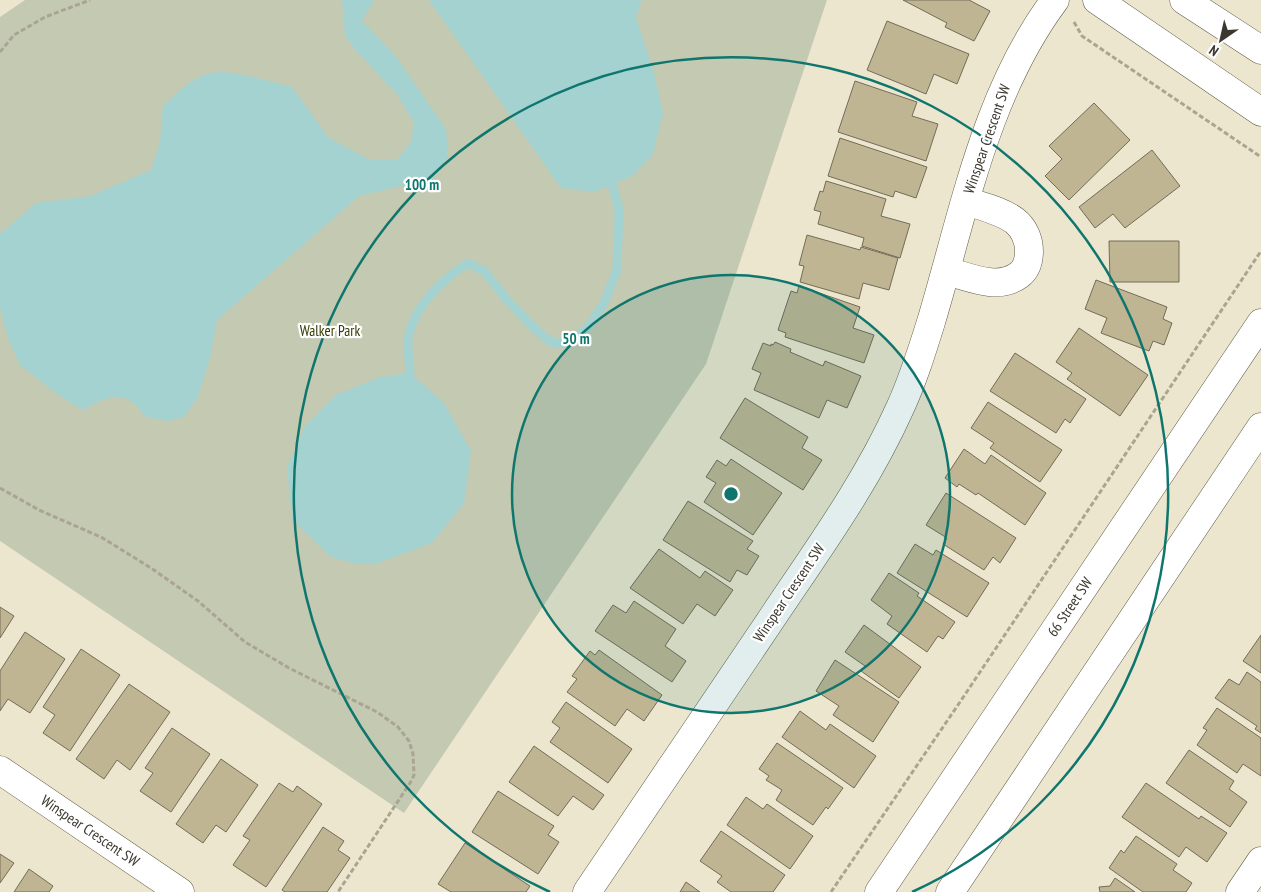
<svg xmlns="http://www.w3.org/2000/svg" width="1261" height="892" font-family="'PT Sans Narrow',sans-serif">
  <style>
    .green { fill: #c4c9b1 }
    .water { fill: #a4d2d1 }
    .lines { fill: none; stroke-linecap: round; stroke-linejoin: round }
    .stream { stroke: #a4d2d1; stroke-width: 9 }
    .building { fill: #c0b593; stroke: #726c58 }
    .street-casing { stroke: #645d4a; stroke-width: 29 }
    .secondary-casing { stroke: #645d4a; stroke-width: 29 }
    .path { stroke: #aaa493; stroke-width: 3; stroke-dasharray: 5 2.5; stroke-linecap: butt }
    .street { stroke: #fff; stroke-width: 28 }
    .secondary { stroke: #fff; stroke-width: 28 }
    .ring { fill: none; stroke: #0f766e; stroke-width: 2.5 }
    .labels { text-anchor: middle; stroke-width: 4.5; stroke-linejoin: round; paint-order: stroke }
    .street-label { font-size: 15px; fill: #3b382f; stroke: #fff }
    .park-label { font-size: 15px; fill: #353c01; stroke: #fff }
    .centre { fill: #0f766e; stroke: #fff; stroke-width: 2.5 }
    .ring-label { font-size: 15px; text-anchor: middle; font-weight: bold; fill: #0f766e; stroke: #fff; stroke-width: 4.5; stroke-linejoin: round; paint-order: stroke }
  </style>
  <rect width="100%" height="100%" fill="#ede6cf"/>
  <!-- green -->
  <path class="green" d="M 25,0 L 827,0 L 706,364 L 404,813 L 0,541 L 0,17 Z"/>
  <!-- water -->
  <g class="water">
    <path d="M 342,0 L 374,0 L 362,21 L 394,54 L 446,129 L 448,157 L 434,178 L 359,196 L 217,320 L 210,358 L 198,397 L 184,417 L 169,421 L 145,417 C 127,388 109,395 83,410 L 61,397 L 20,365 L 9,341 L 0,308 L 0,234 L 36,203 L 90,196 L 151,170 L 160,142 L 163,106 C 174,95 194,76 211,73 C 232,69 270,82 292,87 L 329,138 L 368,159 L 397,160 L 411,142 L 414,123 L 397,94 L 357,52 L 345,36 Z"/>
    <path d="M 429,0 L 642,0 L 636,17 L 655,76 L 663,113 L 653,154 L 632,176 L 594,192 L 561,188 Z"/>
    <path d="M 410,373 L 444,403 L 471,451 L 464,503 L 432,543 L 378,563 L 356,564 L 331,557 L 292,519 L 287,468 L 305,426 L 336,395 L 380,377 Z"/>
  </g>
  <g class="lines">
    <!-- stream -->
    <path class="stream" d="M 410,373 C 410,363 406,344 409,334 C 417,303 442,280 468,263 L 484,271 L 508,301 L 534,328 L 552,343 L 570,342 L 589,326 L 604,303 L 617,270 L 619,209 L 612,184"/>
  </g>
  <!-- building -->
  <g class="building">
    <path d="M 903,0 L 969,0 L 990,11 L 974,41 L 945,27 L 947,23 Z"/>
    <path d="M 887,21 L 969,54 L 957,84 L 934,74 L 926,94 L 867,70 Z"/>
    <path d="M 855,81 L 917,102 L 912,116 L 938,124 L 926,161 L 838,132 Z"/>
    <path d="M 1094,103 L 1130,140 L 1069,200 L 1045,176 L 1062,159 L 1049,146 Z"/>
    <path d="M 840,138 L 927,167 L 916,198 L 895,191 L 893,197 L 828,176 Z"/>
    <path d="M 1152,150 L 1180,186 L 1125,228 L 1113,214 L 1095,228 L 1079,207 Z"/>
    <path d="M 826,181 L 886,199 L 881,216 L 910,224 L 900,258 L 862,246 L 864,238 L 818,224 L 821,212 L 814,210 L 820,191 L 823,192 Z"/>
    <path d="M 807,235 L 860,250 L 861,247 L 898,258 L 889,290 L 863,283 L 859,299 L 800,282 L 804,266 L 799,265 Z"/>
    <path d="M 1109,241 L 1179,241 L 1179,282 L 1110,282 Z"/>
    <path d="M 1096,280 L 1167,307 L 1163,319 L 1172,323 L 1164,345 L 1153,341 L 1149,351 L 1101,333 L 1107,318 L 1085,309 Z"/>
    <path d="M 799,286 L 860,307 L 853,328 L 874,335 L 864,363 L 785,337 L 786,333 L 778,330 L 791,291 L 797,293 Z"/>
    <path d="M 1079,328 L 1148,375 L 1120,416 L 1067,379 L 1072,373 L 1056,362 Z"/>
    <path d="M 775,342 L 791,349 L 790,352 L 823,366 L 825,361 L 861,376 L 847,408 L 827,400 L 819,418 L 754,390 L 761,373 L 752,369 L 763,343 L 771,346 L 771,344 L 773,345 Z"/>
    <path d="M 1015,353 L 1086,399 L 1070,423 L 1065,419 L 1056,433 L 990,391 Z"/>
    <path d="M 745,398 L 808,437 L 802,448 L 822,460 L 803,490 L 720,438 Z"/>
    <path d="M 988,402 L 1062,450 L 1040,482 L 990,448 L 994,443 L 971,428 Z"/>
    <path d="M 964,449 L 985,464 L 991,455 L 1046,493 L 1025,525 L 978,493 L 976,495 L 959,484 L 957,487 L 945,478 Z"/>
    <path d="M 731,459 L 782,493 L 753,535 L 704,502 L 716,483 L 706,477 L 717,460 L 726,466 Z"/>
    <path d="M 946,493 L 1016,538 L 1000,563 L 993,557 L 984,570 L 943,544 L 947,538 L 926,525 Z"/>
    <path d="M 688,501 L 753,541 L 747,549 L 759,556 L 747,575 L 737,570 L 730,582 L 663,540 Z"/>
    <path d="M 915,544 L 933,555 L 936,550 L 989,583 L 967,617 L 897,573 Z"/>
    <path d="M 659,549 L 700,578 L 705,571 L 733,590 L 715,616 L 697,604 L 683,624 L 630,588 Z"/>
    <path d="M 889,573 L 919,593 L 917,596 L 955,622 L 943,639 L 938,636 L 927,652 L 887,624 L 892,616 L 871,600 Z"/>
    <path d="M 634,601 L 676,629 L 665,646 L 686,661 L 672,682 L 595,631 L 613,605 L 626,613 Z"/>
    <path d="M 0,607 L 14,616 L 0,638 Z"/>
    <path d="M 864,625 L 921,667 L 899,698 L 861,671 L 865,666 L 845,652 Z"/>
    <path d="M 25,632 L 65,659 L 30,713 L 8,699 L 0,711 L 0,671 Z"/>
    <path d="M 1261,635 L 1261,673 L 1243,661 Z"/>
    <path d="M 81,649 L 120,675 L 70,751 L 43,733 L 55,715 L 43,707 Z"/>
    <path d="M 599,650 L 662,695 L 644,721 L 627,709 L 615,726 L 567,692 L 577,679 L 572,676 L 590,651 L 595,655 Z"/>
    <path d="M 835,660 L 899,702 L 873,742 L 833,715 L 839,706 L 816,691 Z"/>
    <path d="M 1247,672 L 1261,682 L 1261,733 L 1255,729 L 1257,726 L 1215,698 L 1229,679 L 1239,685 Z"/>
    <path d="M 129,684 L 170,712 L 130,770 L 117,760 L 104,779 L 76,759 Z"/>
    <path d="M 566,702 L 632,749 L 608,783 L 550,742 L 560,728 L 552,722 Z"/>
    <path d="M 1217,708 L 1261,738 L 1261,776 L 1243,764 L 1237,773 L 1197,745 L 1207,730 L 1203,728 Z"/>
    <path d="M 800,711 L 826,730 L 830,724 L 876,756 L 854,788 L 782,737 Z"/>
    <path d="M 172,728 L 210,754 L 171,812 L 140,791 L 153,773 L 145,768 Z"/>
    <path d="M 777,743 L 843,788 L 828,809 L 826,807 L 813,825 L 776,800 L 782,790 L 766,780 L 769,776 L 759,769 Z"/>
    <path d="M 534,746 L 604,795 L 593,810 L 573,796 L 558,816 L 509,782 Z"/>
    <path d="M 1189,750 L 1234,781 L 1229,789 L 1247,802 L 1230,827 L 1166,783 Z"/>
    <path d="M 221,759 L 258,785 L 226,832 L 216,825 L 203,843 L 176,824 Z"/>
    <path d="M 279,783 L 293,792 L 297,786 L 322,804 L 266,887 L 233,865 L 250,840 L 243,836 Z"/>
    <path d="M 1146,783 L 1199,819 L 1201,816 L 1227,833 L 1207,862 L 1186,847 L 1179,857 L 1122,817 Z"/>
    <path d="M 498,791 L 554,826 L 548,835 L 559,842 L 538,874 L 472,832 Z"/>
    <path d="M 746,797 L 763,809 L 767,804 L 813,836 L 790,869 L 727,825 Z"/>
    <path d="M 323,827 L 344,841 L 338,850 L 350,858 L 327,892 L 285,892 L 282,890 Z"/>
    <path d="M 721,831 L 785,875 L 773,892 L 731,892 L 717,882 L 722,876 L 700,861 Z"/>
    <path d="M 1136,836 L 1177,864 L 1173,870 L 1192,883 L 1186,892 L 1143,892 L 1109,868 L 1121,850 L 1124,853 Z"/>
    <path d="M 465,843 L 530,886 L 526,892 L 451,892 L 438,884 Z"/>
    <path d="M 0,854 L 14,863 L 0,883 Z"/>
    <path d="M 29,869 L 53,886 L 49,892 L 14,892 Z"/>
    <path d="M 1115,878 L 1135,892 L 1100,892 L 1099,887 L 1110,886 Z"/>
    <path d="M 686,882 L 700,892 L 680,892 Z"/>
  </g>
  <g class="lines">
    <!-- street casing -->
    <g class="street-casing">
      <g id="street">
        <path d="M 946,271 C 970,277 997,291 1019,275 C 1027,269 1029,261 1029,251 C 1029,240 1024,228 1015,221 C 1002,211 981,206 966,201"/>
        <path d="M 0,770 L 180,892"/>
        <path d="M 587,892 C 648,802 709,711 770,621 C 816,552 866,484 900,408 C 913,380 922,351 931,322 C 964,212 985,94 1055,0"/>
        <path d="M 1240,892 L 1261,861"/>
      </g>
    </g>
    <!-- secondary casing -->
    <g class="secondary-casing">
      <g id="secondary">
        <path d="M 1097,0 L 1261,112"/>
        <path d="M 1184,0 L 1261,50"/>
        <path d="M 879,892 L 1261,323"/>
        <path d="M 950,892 L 1261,427"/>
      </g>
    </g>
    <!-- path -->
    <g class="path">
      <path d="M 1074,22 L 1082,36 L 1261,157"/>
      <path d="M 0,52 L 14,35 L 45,17 L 90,0"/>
      <path d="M 0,488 L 39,510 L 101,537 L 151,568 L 198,601 L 245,642 L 289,668 L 377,712 L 398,727 L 409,741 L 413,754 L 414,775 L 410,783 L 338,892"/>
      <path d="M 831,892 L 960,702 L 1261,251"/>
    </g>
    <!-- street -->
    <use href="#street" class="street"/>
    <!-- secondary -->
    <use href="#secondary" class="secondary"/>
  </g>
  <!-- distance rings -->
  <circle cx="731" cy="494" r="219" fill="#0f766e" fill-opacity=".12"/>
  <g class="ring">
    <circle cx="731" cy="494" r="219"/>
    <path d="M550 892A437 437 0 1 1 912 892"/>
  </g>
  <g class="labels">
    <!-- street labels -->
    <g class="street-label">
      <text transform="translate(987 139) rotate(-71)" y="5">Winspear Crescent SW</text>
      <text transform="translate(789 593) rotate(-56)" y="5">Winspear Crescent SW</text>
      <text transform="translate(1070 607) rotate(-56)" y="5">66 Street SW</text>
      <text transform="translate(90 831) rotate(34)" y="5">Winspear Crescent SW</text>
    </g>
    <!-- park labels -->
    <g class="park-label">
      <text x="330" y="336">Walker Park</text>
    </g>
  </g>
  <circle cx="731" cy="494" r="8" class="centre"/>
  <g class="ring-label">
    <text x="422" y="190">100 m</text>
    <text x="576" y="344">50 m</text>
  </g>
  <!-- north arrow -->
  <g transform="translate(1221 40) rotate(214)" stroke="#ffffff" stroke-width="4" paint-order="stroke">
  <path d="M0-4L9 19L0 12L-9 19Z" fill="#3b382f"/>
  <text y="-8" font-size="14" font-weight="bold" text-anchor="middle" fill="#3b382f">N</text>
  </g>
</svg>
